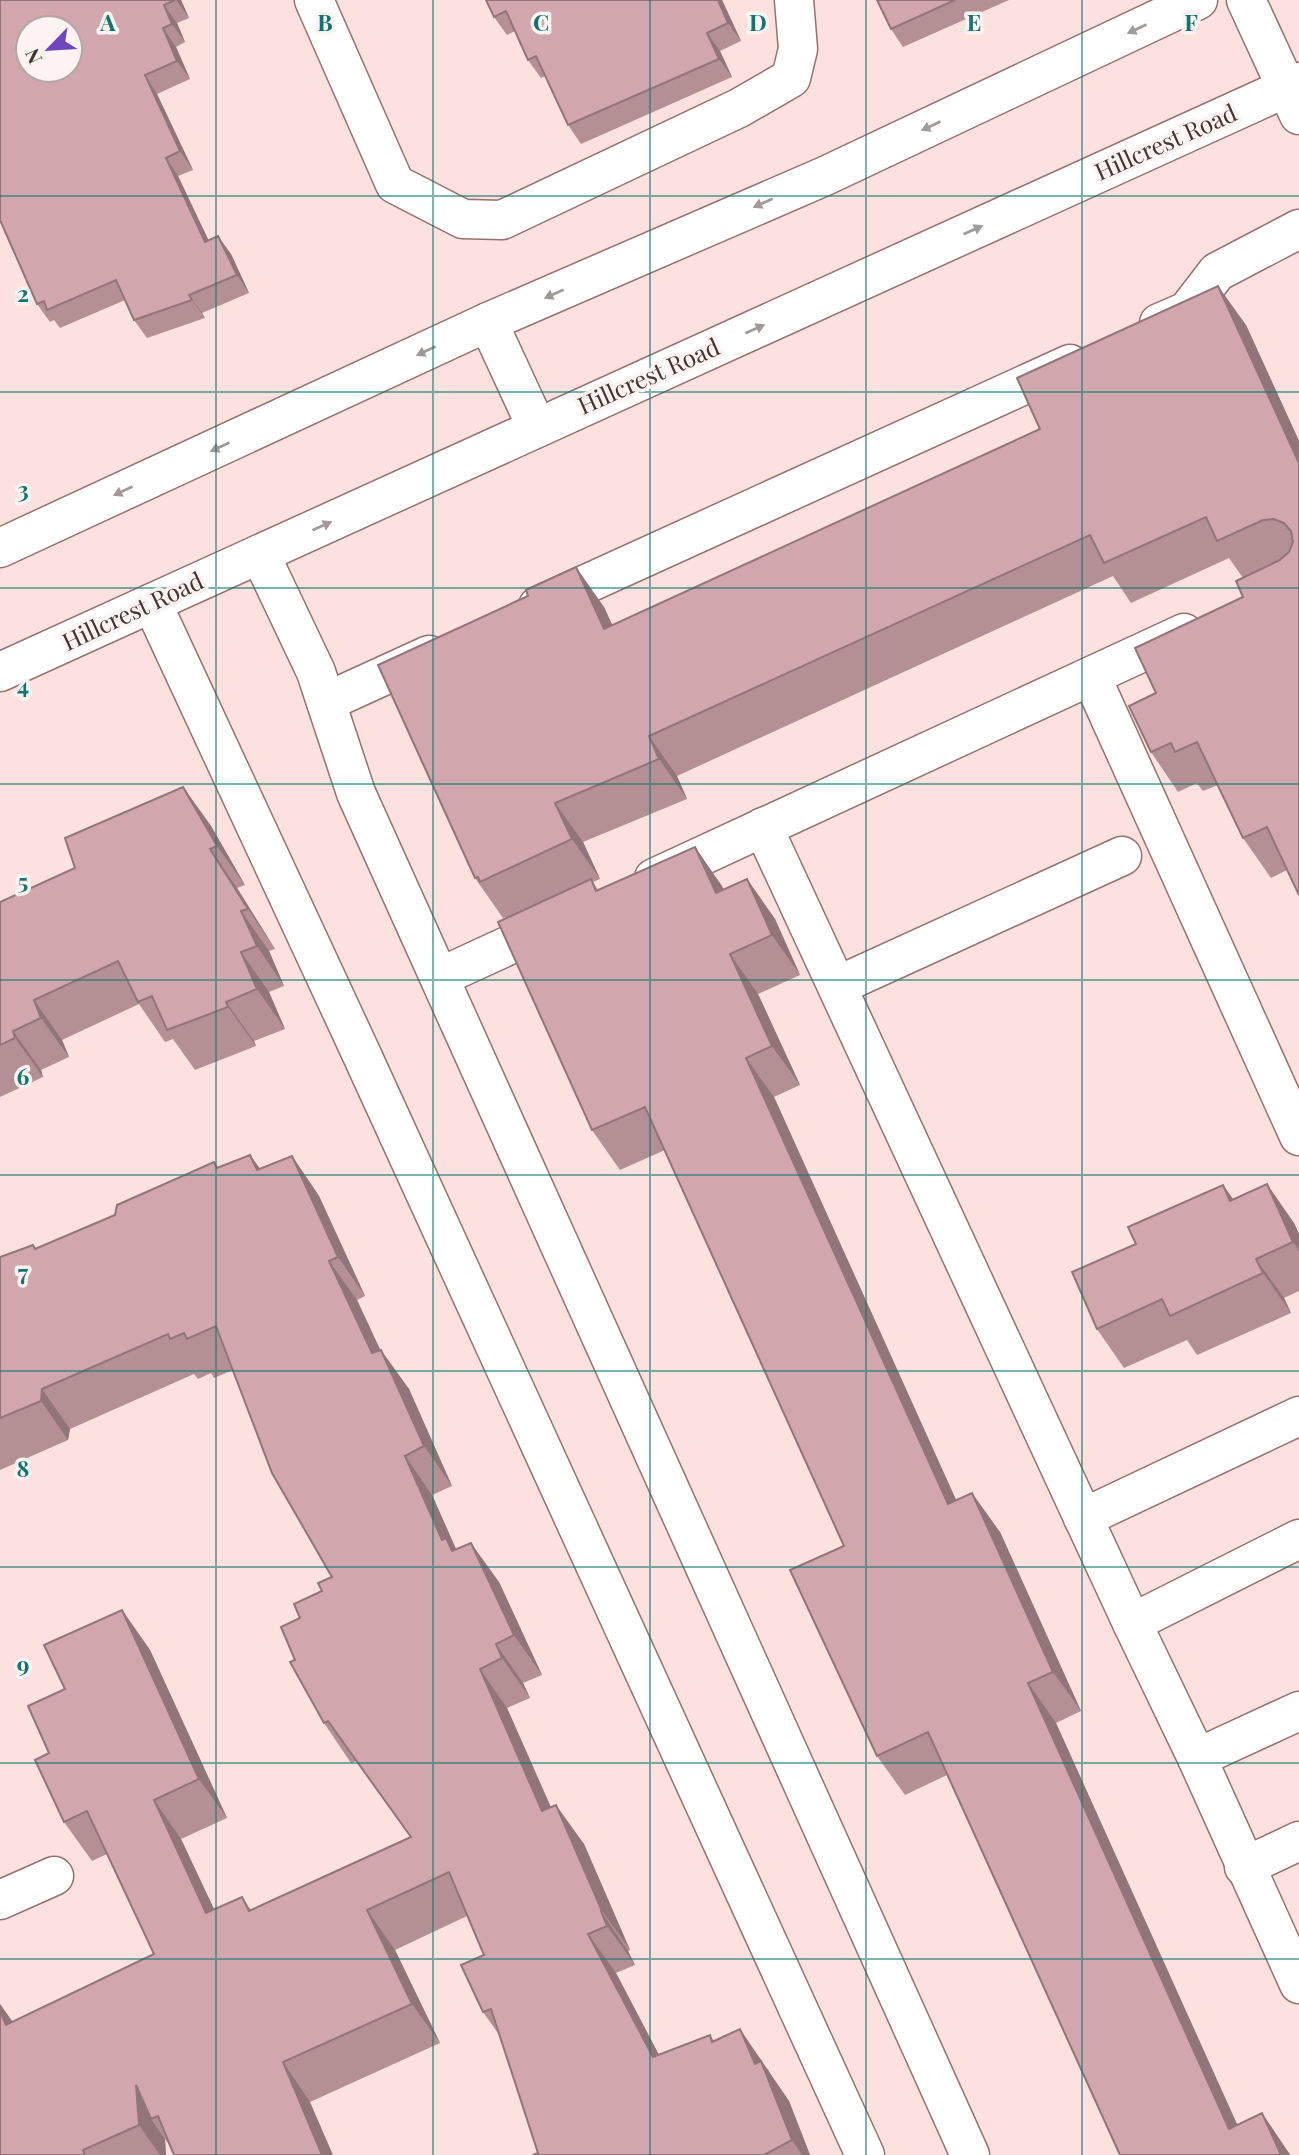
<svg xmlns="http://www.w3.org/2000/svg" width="1299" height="2155" font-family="'Playfair Display',serif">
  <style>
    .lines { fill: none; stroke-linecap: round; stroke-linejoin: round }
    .minor-casing { stroke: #97716b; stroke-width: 41 }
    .major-casing { stroke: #97716b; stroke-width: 41 }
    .minor { stroke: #fff; stroke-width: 38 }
    .major { stroke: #fff; stroke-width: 38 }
    .wall { fill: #b49095 }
    .shaded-wall { fill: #927579 }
    .building { fill: #d1a7ad; stroke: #927579; stroke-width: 2; fill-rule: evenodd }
    .oneway { fill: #a29a98 }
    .grid { fill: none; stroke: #0f766e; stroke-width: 2; stroke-opacity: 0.55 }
    .labels { text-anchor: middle; stroke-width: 7; stroke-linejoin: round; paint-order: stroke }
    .street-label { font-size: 24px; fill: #453431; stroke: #fcf3f2 }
    .grid-label { font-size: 23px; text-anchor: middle; font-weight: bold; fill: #0f766e; stroke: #fcf3f2; stroke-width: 7; stroke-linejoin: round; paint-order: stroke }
  </style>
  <rect width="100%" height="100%" fill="#fce1de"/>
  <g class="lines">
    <!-- minor casing -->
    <g class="minor-casing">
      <g id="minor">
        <path d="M 314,0 L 395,184 L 463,219 L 502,220 L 739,108 L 791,78 L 798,49 L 794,0"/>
        <path d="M 1246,0 L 1299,115"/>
        <path d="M 1159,323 L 1187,311 L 1217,272 L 1299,229"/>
        <path d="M 260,554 L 316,672 L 356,793 L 970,2155"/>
        <path d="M 152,603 L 361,1053 L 865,2155"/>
        <path d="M 538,606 L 1070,364"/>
        <path d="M 1091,676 L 1184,633"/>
        <path d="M 326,702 L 429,655"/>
        <path d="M 763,827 L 1132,1623 L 1197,1758 L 1299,1984"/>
        <path d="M 654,878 L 1091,676 L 1299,1136"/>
        <path d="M 440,977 L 555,924"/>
        <path d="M 837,986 L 1122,856"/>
        <path d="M 1083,1518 L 1299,1416"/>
        <path d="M 1132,1623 L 1299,1539"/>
        <path d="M 1197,1758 L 1299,1711"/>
        <path d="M 1244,1867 L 1299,1841"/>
        <path d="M 0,1900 L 54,1876"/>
      </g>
    </g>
    <!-- major casing -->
    <g class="major-casing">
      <g id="major">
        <path d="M 488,322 L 537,428"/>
        <path d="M 0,548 L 488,322 L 825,176 L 1198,0"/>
        <path d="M 0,672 L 1299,82"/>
      </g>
    </g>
    <!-- minor -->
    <use href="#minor" class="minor"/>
    <!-- major -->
    <use href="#major" class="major"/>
  </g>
  <!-- wall -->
  <g class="wall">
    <path d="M 0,0 L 181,0 L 189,18 L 177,23 L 185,42 L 176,47 L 190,79 L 157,94 L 193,170 L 178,176 L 208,240 L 231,254 L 249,293 L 202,313 L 205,318 L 147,338 L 134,320 L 125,300 L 60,328 L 54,320 L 50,322 L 37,304 Z"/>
    <path d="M 486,0 L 722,0 L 741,41 L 720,51 L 732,77 L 581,144 L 568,125 L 545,76 L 541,78 L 528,60 L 515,31 L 507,35 L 494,17 Z"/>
    <path d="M 877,0 L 1009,0 L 903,47 L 891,29 Z"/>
    <path d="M 1246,325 L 1299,441 L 1299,895 L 1287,870 L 1271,878 L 1243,838 L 1218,785 L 1203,791 L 1197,783 L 1178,792 L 1151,752 L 1156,693 L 1243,597 L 1243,578 L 1229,558 L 1131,603 L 1113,576 L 677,776 L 687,799 L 583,842 L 600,879 L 593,882 L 598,890 L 695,847 L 724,890 L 747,879 L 775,919 L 800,975 L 758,994 L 800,1085 L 774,1097 L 956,1500 L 1000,1532 L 1081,1711 L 1056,1723 L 1237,2125 L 1289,2153 L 1290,2155 L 1120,2155 L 947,1775 L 905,1795 L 877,1756 L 844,1546 L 665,1150 L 620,1170 L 592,1130 L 506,918 L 505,917 L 503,918 L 475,878 L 604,607 L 612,625 L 1040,429 Z"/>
    <path d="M 183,787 L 211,826 L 245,885 L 237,888 L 275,949 L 269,951 L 284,986 L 269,992 L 285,1029 L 254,1041 L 256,1046 L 195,1070 L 173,1039 L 165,1042 L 139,1004 L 62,1040 L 69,1057 L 41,1070 L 43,1077 L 0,1097 L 0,902 L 75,868 Z"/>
    <path d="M 250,1155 L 260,1169 L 292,1156 L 319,1196 L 365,1296 L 357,1300 L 380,1350 L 409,1389 L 452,1486 L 432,1495 L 456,1549 L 499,1582 L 542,1675 L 523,1683 L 530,1698 L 507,1708 L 551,1807 L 584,1844 L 630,1950 L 628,1951 L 635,1965 L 616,1973 L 659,2055 L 710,2035 L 714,2041 L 768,2069 L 770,2074 L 789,2101 L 810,2155 L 533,2155 L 538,2153 L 500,2036 L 483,2012 L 484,1955 L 467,1916 L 395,1950 L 440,2043 L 310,2102 L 171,2148 L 165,2139 L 166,2155 L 0,2155 L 0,2004 L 13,2022 L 154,1954 L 107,1854 L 92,1861 L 64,1822 L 49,1753 L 65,1689 L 122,1610 L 150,1650 L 227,1818 L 181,1839 L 214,1909 L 242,1897 L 251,1910 L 411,1838 L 356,1761 L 351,1763 L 324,1723 L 295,1660 L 300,1618 L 332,1577 L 233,1370 L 214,1378 L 211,1373 L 198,1379 L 194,1374 L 70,1429 L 68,1440 L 0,1470 L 0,1257 L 36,1249 Z"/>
    <path d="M 1223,1185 L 1233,1199 L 1294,1223 L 1299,1234 L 1299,1291 L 1284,1298 L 1291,1313 L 1197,1355 L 1187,1340 L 1124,1368 L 1097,1329 L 1136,1244 Z"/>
  </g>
  <!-- shaded-wall -->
  <g class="shaded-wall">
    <path d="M 176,0 L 181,0 L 189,18 Z"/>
    <path d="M 718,0 L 722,0 L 741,41 L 728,23 Z"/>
    <path d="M 164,5 L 177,23 L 185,42 L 172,24 Z"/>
    <path d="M 163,28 L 176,47 L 190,79 L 177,61 Z"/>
    <path d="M 707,33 L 720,51 L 732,77 L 719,59 Z"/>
    <path d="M 145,75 L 157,94 L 193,170 L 180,151 Z"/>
    <path d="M 166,158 L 178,176 L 218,260 L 205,242 Z"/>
    <path d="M 218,236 L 231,254 L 249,293 L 237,275 Z"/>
    <path d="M 1218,286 L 1246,325 L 1299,441 L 1299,463 Z"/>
    <path d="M 189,295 L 202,313 L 205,318 L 192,300 Z"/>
    <path d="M 576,567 L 604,607 L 632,668 L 604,629 Z"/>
    <path d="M 649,736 L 677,776 L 687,799 L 659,759 Z"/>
    <path d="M 183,787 L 211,826 L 245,885 L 217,846 Z"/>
    <path d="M 555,803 L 583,842 L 600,879 L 572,839 Z"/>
    <path d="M 695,847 L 722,886 L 743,933 L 716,893 Z"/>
    <path d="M 210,849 L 237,888 L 275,949 L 248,909 Z"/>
    <path d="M 747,879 L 775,919 L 800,975 L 772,935 Z"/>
    <path d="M 241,911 L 269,951 L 284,986 L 257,946 Z"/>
    <path d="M 241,952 L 269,992 L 285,1029 L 257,989 Z"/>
    <path d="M 730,954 L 758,994 L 800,1085 L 772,1046 Z"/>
    <path d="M 34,1000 L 62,1040 L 69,1057 L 41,1018 Z"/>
    <path d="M 226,1002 L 254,1041 L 256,1046 L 228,1007 Z"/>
    <path d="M 13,1031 L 41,1070 L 43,1077 L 15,1038 Z"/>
    <path d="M 746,1058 L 774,1097 L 976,1544 L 948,1504 Z"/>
    <path d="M 250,1155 L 278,1194 L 257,1170 Z"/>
    <path d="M 292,1156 L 319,1196 L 365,1296 L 338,1257 Z"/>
    <path d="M 1267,1184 L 1294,1223 L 1299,1234 L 1299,1251 L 1293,1242 Z"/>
    <path d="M 1223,1185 L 1251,1225 L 1230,1201 Z"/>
    <path d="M 1256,1259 L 1284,1298 L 1291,1313 L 1263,1273 Z"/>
    <path d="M 329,1261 L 357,1300 L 400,1392 L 372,1353 Z"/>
    <path d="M 381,1350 L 409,1389 L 452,1486 L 424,1446 Z"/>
    <path d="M 42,1389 L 70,1429 L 68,1440 L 41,1401 Z"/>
    <path d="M 405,1456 L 432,1495 L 460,1558 L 442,1540 Z"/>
    <path d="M 972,1493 L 1000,1532 L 1081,1711 L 1053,1672 Z"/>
    <path d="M 471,1543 L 499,1582 L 542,1675 L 514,1635 Z"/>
    <path d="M 122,1610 L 150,1650 L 227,1818 L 199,1779 Z"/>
    <path d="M 496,1644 L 523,1683 L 530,1698 L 502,1658 Z"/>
    <path d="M 480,1669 L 507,1708 L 570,1851 L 542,1811 Z"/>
    <path d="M 1028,1683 L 1056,1723 L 1251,2155 L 1229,2129 Z"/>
    <path d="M 154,1800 L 181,1839 L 234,1952 L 206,1913 Z"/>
    <path d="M 556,1805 L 584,1844 L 630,1950 L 602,1911 Z"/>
    <path d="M 367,1910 L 395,1950 L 440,2043 L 412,2004 Z"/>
    <path d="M 601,1911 L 628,1951 L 635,1965 L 607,1926 Z"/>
    <path d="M 588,1934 L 616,1973 L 681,2097 L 653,2057 Z"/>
    <path d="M 0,2004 L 17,2029 L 6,2025 L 0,2011 Z"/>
    <path d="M 740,2029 L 789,2101 L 810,2155 L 802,2155 L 792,2140 L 755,2064 Z"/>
    <path d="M 283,2062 L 310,2102 L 333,2155 L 322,2155 Z"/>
    <path d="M 136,2085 L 151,2119 L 165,2139 L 166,2155 L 160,2155 L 139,2125 Z"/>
    <path d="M 1262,2113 L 1289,2153 L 1290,2155 L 1281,2155 Z"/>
  </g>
  <!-- building -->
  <g class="building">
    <path d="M 0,0 L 175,0 L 164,5 L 172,24 L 163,28 L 177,61 L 145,75 L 180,151 L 166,158 L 205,242 L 218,236 L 237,275 L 189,295 L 192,300 L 134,320 L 116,280 L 47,310 L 44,301 L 37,304 L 0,220 ZM 28,28 L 70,28 L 70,70 L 28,70 Z"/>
    <path d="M 486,0 L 718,0 L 728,23 L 707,33 L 719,59 L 568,125 L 536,56 L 528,60 L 506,11 L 494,17 Z"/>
    <path d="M 877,0 L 955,0 L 891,29 Z"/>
    <path d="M 1218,286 L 1299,463 L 1299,895 L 1267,827 L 1243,838 L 1197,742 L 1175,752 L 1171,743 L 1151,752 L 1129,706 L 1156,693 L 1135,648 L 1243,597 L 1236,581 L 1280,560 L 1289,552 L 1293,542 L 1291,531 L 1284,523 L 1274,519 L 1263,520 L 1217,541 L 1206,517 L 1104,563 L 1090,535 L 649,736 L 659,759 L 555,803 L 572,839 L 480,882 L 478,877 L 475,878 L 378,665 L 528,596 L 526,590 L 576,567 L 604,629 L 1040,429 L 1017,378 Z"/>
    <path d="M 183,787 L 217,846 L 210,849 L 248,909 L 241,911 L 257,946 L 241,952 L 257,989 L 226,1002 L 228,1007 L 167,1030 L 152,996 L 138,1002 L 118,961 L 34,1000 L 41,1018 L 13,1031 L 15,1038 L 0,1045 L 0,902 L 75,868 L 65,838 Z"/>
    <path d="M 695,847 L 716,893 L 747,879 L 772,935 L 730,954 L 772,1046 L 746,1058 L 948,1504 L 972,1493 L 1053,1672 L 1028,1683 L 1229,2129 L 1262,2113 L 1281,2155 L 1120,2155 L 928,1732 L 877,1756 L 790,1570 L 844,1546 L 645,1107 L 592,1130 L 498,922 L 591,879 L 596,891 Z"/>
    <path d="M 250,1155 L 257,1170 L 292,1156 L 338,1257 L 329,1261 L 372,1353 L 381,1350 L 424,1446 L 405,1456 L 442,1540 L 446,1538 L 452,1551 L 471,1543 L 514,1635 L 496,1644 L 502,1658 L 480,1669 L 542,1811 L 556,1805 L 602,1911 L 601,1911 L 607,1926 L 588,1934 L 653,2057 L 710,2035 L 712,2042 L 740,2029 L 755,2064 L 761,2061 L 792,2140 L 764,2155 L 533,2155 L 538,2153 L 491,2009 L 483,2012 L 461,1965 L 484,1955 L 449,1872 L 367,1910 L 412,2004 L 283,2062 L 322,2155 L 174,2155 L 158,2116 L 151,2119 L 136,2085 L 139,2125 L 83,2150 L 85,2155 L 0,2155 L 0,2011 L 6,2025 L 154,1954 L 87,1811 L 64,1822 L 35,1760 L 49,1753 L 28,1706 L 65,1689 L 44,1645 L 122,1610 L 199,1779 L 154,1800 L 206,1913 L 242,1897 L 249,1911 L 411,1837 L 328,1721 L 324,1723 L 290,1662 L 295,1660 L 281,1627 L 300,1618 L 294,1604 L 322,1591 L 318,1583 L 332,1577 L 272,1473 L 216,1326 L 187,1339 L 184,1333 L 170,1339 L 168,1334 L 42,1389 L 41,1401 L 0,1418 L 0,1257 L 33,1245 L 35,1249 L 115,1215 L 117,1205 L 214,1162 L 217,1168 Z"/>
    <path d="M 1267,1184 L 1293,1242 L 1256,1259 L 1263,1273 L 1170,1316 L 1162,1299 L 1097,1329 L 1072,1272 L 1136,1244 L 1128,1227 L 1223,1185 L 1230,1201 Z"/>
  </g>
  <!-- one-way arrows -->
  <defs><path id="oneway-solid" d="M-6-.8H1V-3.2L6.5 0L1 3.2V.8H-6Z" transform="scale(1.75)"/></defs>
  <g class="oneway">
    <use href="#oneway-solid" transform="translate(1137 29) rotate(155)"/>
    <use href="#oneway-solid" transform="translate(931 126) rotate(155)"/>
    <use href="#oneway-solid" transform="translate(763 203) rotate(156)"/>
    <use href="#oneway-solid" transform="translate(973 230) rotate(-24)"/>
    <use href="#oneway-solid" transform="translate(554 294) rotate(156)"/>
    <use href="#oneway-solid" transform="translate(755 329) rotate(-24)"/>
    <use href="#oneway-solid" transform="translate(426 351) rotate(155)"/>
    <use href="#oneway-solid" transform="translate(220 447) rotate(155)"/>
    <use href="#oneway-solid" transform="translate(123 491) rotate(155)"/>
    <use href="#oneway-solid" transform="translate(322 526) rotate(-24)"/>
  </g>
  <!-- grid -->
  <path class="grid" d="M 216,0 L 216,2155M 433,0 L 433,2155M 650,0 L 650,2155M 866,0 L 866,2155M 1082,0 L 1082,2155M 0,196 L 1299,196M 0,392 L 1299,392M 0,588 L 1299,588M 0,784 L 1299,784M 0,980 L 1299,980M 0,1175 L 1299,1175M 0,1371 L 1299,1371M 0,1567 L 1299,1567M 0,1763 L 1299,1763M 0,1959 L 1299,1959"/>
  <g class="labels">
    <!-- street labels -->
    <g class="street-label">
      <text transform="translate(1166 143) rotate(-24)" y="8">Hillcrest Road</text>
      <text transform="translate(649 377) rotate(-24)" y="8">Hillcrest Road</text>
      <text transform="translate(133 612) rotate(-25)" y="8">Hillcrest Road</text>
    </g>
  </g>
  <g class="grid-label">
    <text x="108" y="31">A</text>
    <text x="325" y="31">B</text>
    <text x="541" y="31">C</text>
    <text x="758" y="31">D</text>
    <text x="974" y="31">E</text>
    <text x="1191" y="31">F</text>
    <text x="23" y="302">2</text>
    <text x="23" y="498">3</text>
    <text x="23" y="694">4</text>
    <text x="23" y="890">5</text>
    <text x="23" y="1085">6</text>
    <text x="23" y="1281">7</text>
    <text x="23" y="1477">8</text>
    <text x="23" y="1673">9</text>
  </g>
  <!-- north arrow -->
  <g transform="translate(49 49) rotate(245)"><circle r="33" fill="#fcf3f2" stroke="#b3a7a5" stroke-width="2"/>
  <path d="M0-5L12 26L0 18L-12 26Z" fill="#6e46be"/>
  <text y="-10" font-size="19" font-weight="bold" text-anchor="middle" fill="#453431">N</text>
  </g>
</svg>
